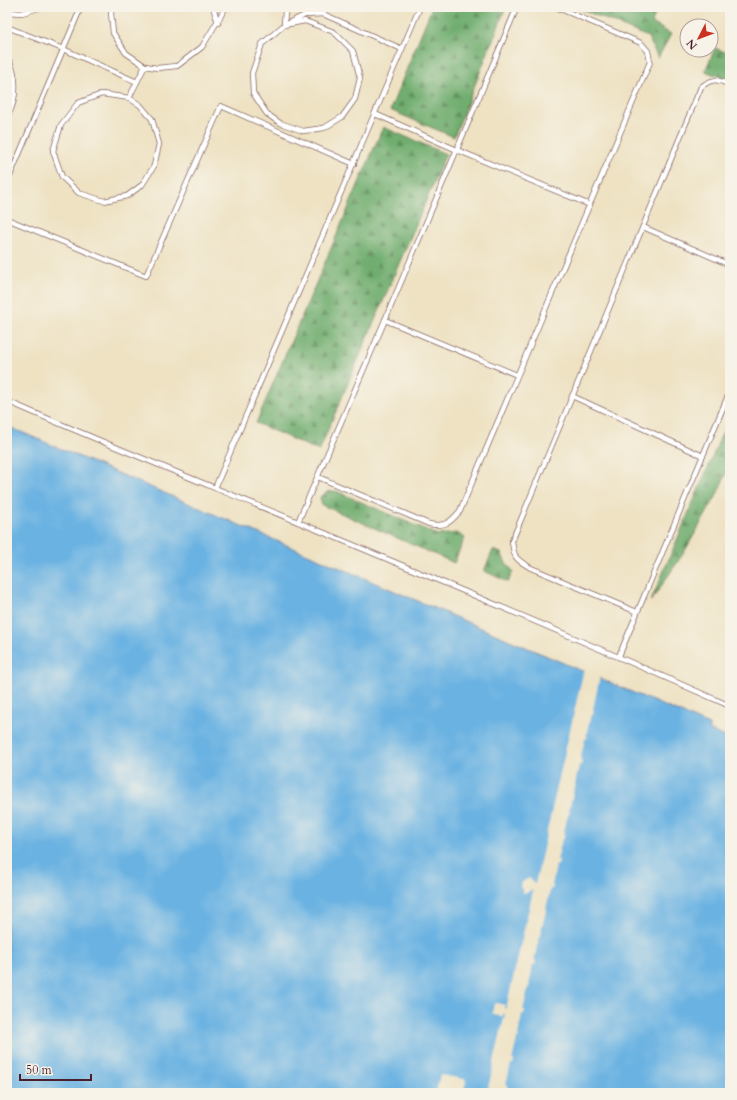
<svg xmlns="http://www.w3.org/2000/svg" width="737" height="1100" font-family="Cardo,serif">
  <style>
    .forest { fill: url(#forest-firs); stroke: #5d664c }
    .water { fill: #6bb2e2; stroke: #5a6886 }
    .pier { fill: #eee2c3 }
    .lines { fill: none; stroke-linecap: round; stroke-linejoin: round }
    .lane-casing { stroke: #836360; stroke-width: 6 }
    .lane { stroke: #fff; stroke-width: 4.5 }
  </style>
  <defs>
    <pattern id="forest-firs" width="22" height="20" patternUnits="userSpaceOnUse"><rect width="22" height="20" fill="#70ad6e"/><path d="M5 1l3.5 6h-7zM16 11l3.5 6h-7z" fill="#5e8c5b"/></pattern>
  </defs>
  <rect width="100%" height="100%" fill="#f7f3e8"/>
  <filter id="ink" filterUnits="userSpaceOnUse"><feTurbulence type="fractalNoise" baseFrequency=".025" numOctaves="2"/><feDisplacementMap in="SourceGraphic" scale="8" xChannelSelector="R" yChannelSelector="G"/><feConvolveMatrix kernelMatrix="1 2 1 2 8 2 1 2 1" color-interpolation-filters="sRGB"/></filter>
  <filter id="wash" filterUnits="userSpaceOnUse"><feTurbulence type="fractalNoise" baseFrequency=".012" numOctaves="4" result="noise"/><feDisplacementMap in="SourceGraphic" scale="16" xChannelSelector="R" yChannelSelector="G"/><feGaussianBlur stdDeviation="0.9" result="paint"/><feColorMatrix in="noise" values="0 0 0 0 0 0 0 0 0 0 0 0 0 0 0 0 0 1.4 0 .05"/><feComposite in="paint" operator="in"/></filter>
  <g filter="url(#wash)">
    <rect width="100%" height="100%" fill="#eee2c3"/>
    <!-- forest -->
    <g class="forest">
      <path d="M 432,7 L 506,7 L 454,137 L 390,110 Z"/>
      <path d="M 576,7 L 657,7 L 652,23 L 671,34 L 658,58 L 648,37 Z"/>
      <path d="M 715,48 L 730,54 L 730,81 L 705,71 Z"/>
      <path d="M 383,127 L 446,154 L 319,451 L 256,423 Z"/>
      <path d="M 730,415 L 730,464 L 716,497 L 683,554 L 651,601 Z"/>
      <path d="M 336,491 L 430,532 L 438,535 L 457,533 L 465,538 L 454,563 L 322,505 L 320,497 L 327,492 Z"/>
      <path d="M 493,550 L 501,553 L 506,563 L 513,571 L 508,582 L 484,571 Z"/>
    </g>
    <!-- water -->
    <path class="water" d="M 7,426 L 709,725 L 709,730 L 730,739 L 730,1093 L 7,1093 Z"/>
    <!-- pier -->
    <g class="pier">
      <path d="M 584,669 L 600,676 L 593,709 L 594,710 L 593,715 L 591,715 L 586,735 L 588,736 L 586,739 L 585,739 L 580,760 L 582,760 L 581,765 L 579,765 L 575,785 L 576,785 L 574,789 L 569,810 L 570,811 L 569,814 L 568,815 L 563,835 L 565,836 L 562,839 L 557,860 L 559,860 L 558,865 L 556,865 L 552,885 L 553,886 L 552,889 L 550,889 L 546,910 L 547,911 L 546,915 L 545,915 L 540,935 L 541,936 L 539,939 L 534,960 L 536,961 L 535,965 L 533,965 L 529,985 L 530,985 L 529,989 L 528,989 L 523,1010 L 525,1010 L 524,1014 L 522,1014 L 518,1035 L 519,1035 L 518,1039 L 517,1039 L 512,1060 L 514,1060 L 513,1064 L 511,1064 L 506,1084 L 508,1085 L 507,1089 L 505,1089 L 504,1093 L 487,1093 L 505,1014 L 503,1014 L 502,1017 L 492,1013 L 494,1004 L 496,1003 L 505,1005 L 504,1008 L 506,1009 L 533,891 L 530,890 L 527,893 L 524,893 L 520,886 L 521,883 L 529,878 L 531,879 L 534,884 L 535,884 Z"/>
      <path d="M 440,1075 L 464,1079 L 466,1081 L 463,1093 L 436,1092 Z"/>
    </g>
  </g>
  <g filter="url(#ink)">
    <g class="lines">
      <!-- lane casing -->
      <g class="lane-casing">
        <g id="lane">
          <path d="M 112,7 L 111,13 L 113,33 L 126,53 L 145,66 L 157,68 L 177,66 L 202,47 L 226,7"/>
          <path d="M 213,7 L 218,23"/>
          <path d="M 286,7 L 285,11 L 284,25 L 305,21 L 334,32 L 353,51 L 360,78 L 355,99 L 342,117 L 324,128 L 303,131 L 280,123 L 267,114 L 253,93 L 252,73 L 262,44 L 284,25 L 305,15 L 323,14 L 402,49"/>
          <path d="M 7,12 L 22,13 L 42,7"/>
          <path d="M 7,27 L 63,49 L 137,82"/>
          <path d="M 7,57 C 18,74 18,99 7,117"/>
          <path d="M 129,98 L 140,105 L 152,119 L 159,144 L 154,166 L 142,185 L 127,196 L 104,201 L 79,193 L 62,177 L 53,151 L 61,125 L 78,103 L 102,94 L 129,98 L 145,66"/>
          <path d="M 375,114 L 457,150 L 590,205"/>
          <path d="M 7,183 L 81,7"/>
          <path d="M 7,219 L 146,276 L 221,106 L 354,164"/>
          <path d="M 643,227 L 730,265"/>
          <path d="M 385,320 L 517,375"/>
          <path d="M 572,396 L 703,456"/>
          <path d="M 7,401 C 103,443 201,482 298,522 C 443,582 587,642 730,706"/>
          <path d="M 318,477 L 429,524 C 445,527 450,523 460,511 L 650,62 L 648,51 L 641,43 L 556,7"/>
          <path d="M 215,488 L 420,7"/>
          <path d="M 298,522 L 385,320 L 517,7"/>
          <path d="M 637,612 L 531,568 C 516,559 514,559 512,541 L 701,87 C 712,78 717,79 730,85"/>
          <path d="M 619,656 L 730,391"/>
        </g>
      </g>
      <!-- lane -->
      <use href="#lane" class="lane"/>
    </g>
  </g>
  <!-- margin -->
  <rect width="737" height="1100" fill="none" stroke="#f7f3e8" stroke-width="24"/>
  <!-- north arrow -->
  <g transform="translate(699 38) rotate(228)"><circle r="19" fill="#f7f3e8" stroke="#b29e9c"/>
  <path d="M0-3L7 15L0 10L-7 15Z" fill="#c8321e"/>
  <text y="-6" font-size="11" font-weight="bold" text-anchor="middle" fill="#4a1f2b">N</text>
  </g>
  <!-- scale -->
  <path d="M20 1074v6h71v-6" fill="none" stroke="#4a1f2b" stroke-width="2"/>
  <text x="26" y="1074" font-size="12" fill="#4a1f2b" stroke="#f7f3e8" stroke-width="3" paint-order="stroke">50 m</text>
</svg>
